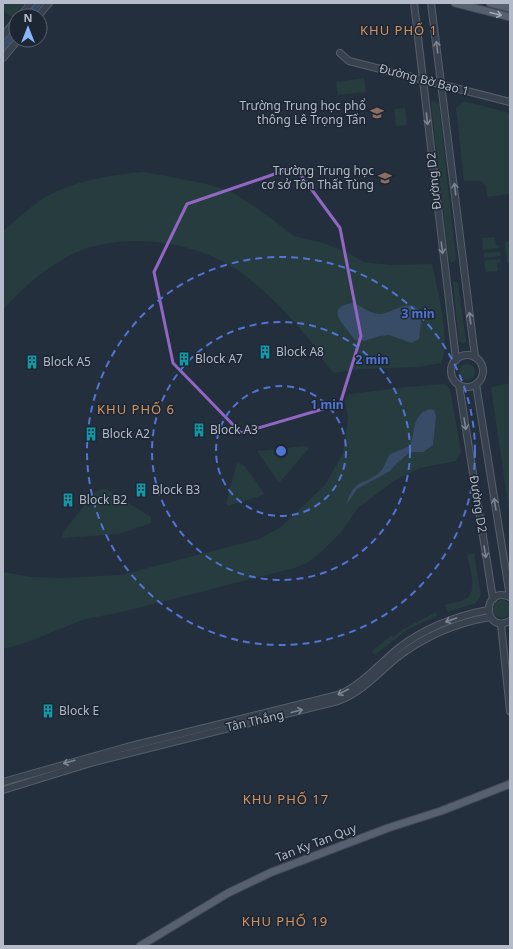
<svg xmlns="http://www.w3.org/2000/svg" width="513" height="949" font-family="'Noto Sans',sans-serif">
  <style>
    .green { fill: #263c3f }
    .water { fill: #394c67 }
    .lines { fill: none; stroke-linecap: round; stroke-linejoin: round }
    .minor-casing { stroke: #565f6c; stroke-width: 8 }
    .major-casing { stroke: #414a57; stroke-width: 9 }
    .minor { stroke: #38414e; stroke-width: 6 }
    .major { stroke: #56606e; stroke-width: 7 }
    .oneway { stroke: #a1aab7 }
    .oneway2 { stroke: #7c8592 }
    .marked { fill: none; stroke: #9266c3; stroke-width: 3; stroke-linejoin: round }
    .ring { fill: none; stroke: #5274d3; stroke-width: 2; stroke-dasharray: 7 5 }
    .labels { text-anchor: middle; stroke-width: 3; stroke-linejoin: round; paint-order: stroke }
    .street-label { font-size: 12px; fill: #b4bcc9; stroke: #1d2633 }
    .poi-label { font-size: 12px; fill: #b4bcc9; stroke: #1d2633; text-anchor: start }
    .neighbourhood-label { font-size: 13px; letter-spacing: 1px; fill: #d59563; stroke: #1d2633 }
    .centre { fill: #5274d3; stroke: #1d2633; stroke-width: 2 }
    .ring-label { font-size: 12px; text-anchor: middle; font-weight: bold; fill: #5274d3; stroke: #1d2633; stroke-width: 3; stroke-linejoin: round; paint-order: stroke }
  </style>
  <rect width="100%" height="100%" fill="#242f3e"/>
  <!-- green -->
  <g class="green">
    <path d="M 3,3 L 25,3 L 12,18 L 3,10 Z"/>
    <path d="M 364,78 L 366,92 L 338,95 L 336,82 Z"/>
    <path d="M 434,100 L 439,104 L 456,259 L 453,263 L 449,260 L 431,103 Z"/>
    <path d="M 464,101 L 510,113 L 510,194 L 487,197 L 486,186 L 481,181 L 464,181 L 456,108 Z"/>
    <path d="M 405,108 L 407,125 L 396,126 L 394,109 Z"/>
    <path d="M 144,172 L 203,183 L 230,191 L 260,210 L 294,236 L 323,243 L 346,252 L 364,262 L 390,265 L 432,264 C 437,289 452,341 441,363 L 419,367 L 360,369 L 334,373 C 325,365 320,353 313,344 C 293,319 271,296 247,277 C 202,241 123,229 71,255 C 45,268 22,288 3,310 L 3,231 C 13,223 23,213 34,205 C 64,182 107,175 144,172 Z"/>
    <path d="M 495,237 L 496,245 L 500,246 L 499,248 L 483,250 L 482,238 Z"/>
    <path d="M 507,241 L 510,241 L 510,264 L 507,262 L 505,243 Z"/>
    <path d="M 499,252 L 501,253 L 500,256 L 484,258 L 484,253 Z"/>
    <path d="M 500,259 L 502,262 L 497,263 L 498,271 L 486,272 L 484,261 Z"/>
    <path d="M 453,281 L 458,283 L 466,341 L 464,344 L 459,342 Z"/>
    <circle cx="467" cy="372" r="8"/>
    <path d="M 510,383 L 510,518 L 491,387 Z"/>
    <path d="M 444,384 L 450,389 L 461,452 L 456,461 L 420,468 L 395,480 L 358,508 L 341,532 L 322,551 L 307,563 L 294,568 C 237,582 180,598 122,612 C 110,615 98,616 86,619 C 58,628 32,643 3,649 L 3,572 L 31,577 L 61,578 L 121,575 L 259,539 L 281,527 L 325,485 L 343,453 L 348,418 L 345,400 L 350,394 L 408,387 Z"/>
    <path d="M 306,446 L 309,448 L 279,483 L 257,451 Z"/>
    <path d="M 237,463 L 244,465 L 264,493 L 263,495 L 228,506 L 226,503 Z"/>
    <path d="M 102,489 L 106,489 L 151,517 L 151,523 L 119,534 L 63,538 L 62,534 L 95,492 Z"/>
    <path d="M 474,553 L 481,595 L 476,603 L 448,612 L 445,605 C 452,603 461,602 467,598 C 478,590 469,566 467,555 Z"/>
    <circle cx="502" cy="609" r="9"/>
    <path d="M 436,612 L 437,616 L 408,629 L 375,655 L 372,651 L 392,635 L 393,637 L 402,630 Z"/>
  </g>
  <!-- water -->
  <g class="water">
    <path d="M 35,3 L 43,3 L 33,16 L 24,16 Z"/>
    <path d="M 15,28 L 16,36 L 3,52 L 3,42 Z"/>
    <path d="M 352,303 C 362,305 369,314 379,314 C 391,314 401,303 414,306 L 422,313 L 419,339 L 412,343 L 389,335 L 380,336 L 364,341 L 355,340 C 347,327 322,308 352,303 Z"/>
    <path d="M 430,409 L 434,410 L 436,416 L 433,445 L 423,452 L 410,452 L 396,464 L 390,471 L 357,489 L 346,505 C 355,476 364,487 381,471 C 386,465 386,459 390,454 L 410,446 C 416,431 411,415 430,409 Z"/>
  </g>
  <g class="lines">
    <!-- minor casing -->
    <g class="minor-casing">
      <g id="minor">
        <path d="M 414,3 L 456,360"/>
        <path d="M 431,3 L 475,357"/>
        <path d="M 20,16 L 31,3"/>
        <path d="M 38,16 L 49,3"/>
        <path d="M 3,36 L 16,20"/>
        <path d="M 340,53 L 349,61 L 510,102"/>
        <path d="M 3,58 L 18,40"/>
        <circle cx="467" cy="371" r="16"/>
        <path d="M 476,384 L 510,597"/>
        <path d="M 459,385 L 493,599"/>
        <path d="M 510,597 C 481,585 483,635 510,621"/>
        <path d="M 501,624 L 510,711"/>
        <path d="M 3,782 L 127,747 L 338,695 C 361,686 380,663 399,648 C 425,628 456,616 488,610"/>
        <path d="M 3,790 L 94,762 L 338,701 C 360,693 378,674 395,659 C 424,636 455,623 490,617"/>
      </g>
    </g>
    <!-- major casing -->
    <g class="major-casing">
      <g id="major">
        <path d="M 455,3 L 510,17"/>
        <path d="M 490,3 L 510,8"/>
        <path d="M 140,946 L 228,893 L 272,872 L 388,828 L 441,811 L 510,784"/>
      </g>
    </g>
    <!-- minor -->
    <use href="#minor" class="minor"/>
    <!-- major -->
    <use href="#major" class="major"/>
  </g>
  <!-- one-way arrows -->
  <defs><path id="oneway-shaft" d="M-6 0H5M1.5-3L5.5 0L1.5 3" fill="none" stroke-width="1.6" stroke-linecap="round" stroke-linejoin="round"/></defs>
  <use class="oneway" href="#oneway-shaft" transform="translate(496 14) rotate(14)"/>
  <g class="oneway2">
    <use href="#oneway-shaft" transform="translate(437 47) rotate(-97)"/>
    <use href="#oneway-shaft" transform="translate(427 119) rotate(84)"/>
    <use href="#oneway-shaft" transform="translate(455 189) rotate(-97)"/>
    <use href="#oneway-shaft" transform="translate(442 248) rotate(83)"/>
    <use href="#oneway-shaft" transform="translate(470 318) rotate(-97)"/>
    <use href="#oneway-shaft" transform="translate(465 424) rotate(81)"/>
    <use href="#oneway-shaft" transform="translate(495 504) rotate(-99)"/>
    <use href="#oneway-shaft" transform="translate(485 552) rotate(81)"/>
    <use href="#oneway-shaft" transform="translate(451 620) rotate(161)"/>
    <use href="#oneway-shaft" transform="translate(343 692) rotate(153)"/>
    <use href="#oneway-shaft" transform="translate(297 711) rotate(-14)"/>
    <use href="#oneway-shaft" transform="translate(69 762) rotate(164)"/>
  </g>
  <!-- marked area -->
  <path class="marked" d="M 295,167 L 340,228 L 361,336 L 340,404 L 241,433 L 173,363 L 154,272 L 187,204 Z"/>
  <!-- distance rings -->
  <g class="ring">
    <circle cx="281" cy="451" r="65"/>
    <circle cx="281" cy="451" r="129"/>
    <circle cx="281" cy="451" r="194"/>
  </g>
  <!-- icons -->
  <defs>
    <g id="school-bare" transform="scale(1.08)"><path d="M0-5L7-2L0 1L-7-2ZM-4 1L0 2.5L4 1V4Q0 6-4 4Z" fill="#8d6e63" stroke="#1d2633" stroke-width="2.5" paint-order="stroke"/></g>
    <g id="building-bare" transform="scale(1.08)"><path d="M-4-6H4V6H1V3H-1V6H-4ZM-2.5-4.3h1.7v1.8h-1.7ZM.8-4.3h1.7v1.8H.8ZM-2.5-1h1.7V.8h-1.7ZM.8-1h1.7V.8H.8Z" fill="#0f9aa8" stroke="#1d2633" stroke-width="2.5" paint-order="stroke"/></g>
  </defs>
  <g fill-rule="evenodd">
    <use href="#school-bare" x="377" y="113"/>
    <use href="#school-bare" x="385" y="178"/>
    <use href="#building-bare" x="265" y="352"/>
    <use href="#building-bare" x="184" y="359"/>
    <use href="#building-bare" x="32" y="362"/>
    <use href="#building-bare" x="199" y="430"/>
    <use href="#building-bare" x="91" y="434"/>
    <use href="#building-bare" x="141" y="490"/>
    <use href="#building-bare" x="68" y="500"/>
    <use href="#building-bare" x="48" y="711"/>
  </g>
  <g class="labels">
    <!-- street labels -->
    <g class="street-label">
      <text transform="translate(424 80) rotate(15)" y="4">Đường Bờ Bao 1</text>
      <text transform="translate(434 181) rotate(-96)" y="4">Đường D2</text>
      <text transform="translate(478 504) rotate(81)" y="4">Đường D2</text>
      <text transform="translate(255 721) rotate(-13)" y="4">Tân Thắng</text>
      <text transform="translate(316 843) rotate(-21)" y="4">Tan Ky Tan Quy</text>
    </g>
    <!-- poi labels -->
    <g class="poi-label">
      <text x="366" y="110" text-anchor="end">Trường Trung học phổ<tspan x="366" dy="14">thông Lê Trọng Tấn</tspan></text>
      <text x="374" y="175" text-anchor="end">Trường Trung học<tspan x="374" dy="14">cơ sở Tôn Thất Tùng</tspan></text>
      <text x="276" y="356">Block A8</text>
      <text x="195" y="363">Block A7</text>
      <text x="43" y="366">Block A5</text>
      <text x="210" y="434">Block A3</text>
      <text x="102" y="438">Block A2</text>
      <text x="152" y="494">Block B3</text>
      <text x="79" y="504">Block B2</text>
      <text x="59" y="715">Block E</text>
    </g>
    <!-- neighbourhood labels -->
    <g class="neighbourhood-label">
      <text x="399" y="35">KHU PHỐ 1</text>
      <text x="136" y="414">KHU PHỐ 6</text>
      <text x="286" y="804">KHU PHỐ 17</text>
      <text x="285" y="926">KHU PHỐ 19</text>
    </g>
  </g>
  <circle cx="281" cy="451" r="6" class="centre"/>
  <g class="ring-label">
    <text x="418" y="318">3 min</text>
    <text x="372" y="364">2 min</text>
    <text x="327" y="409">1 min</text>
  </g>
  <!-- border -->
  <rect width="513" height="949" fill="none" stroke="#b4bcc9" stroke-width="8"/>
  <!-- north arrow -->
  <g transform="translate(28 28)"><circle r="19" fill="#1d2633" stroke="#59626f"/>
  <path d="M0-3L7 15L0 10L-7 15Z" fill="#8ab4f8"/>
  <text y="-6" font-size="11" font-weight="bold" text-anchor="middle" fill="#b4bcc9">N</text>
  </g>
</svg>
